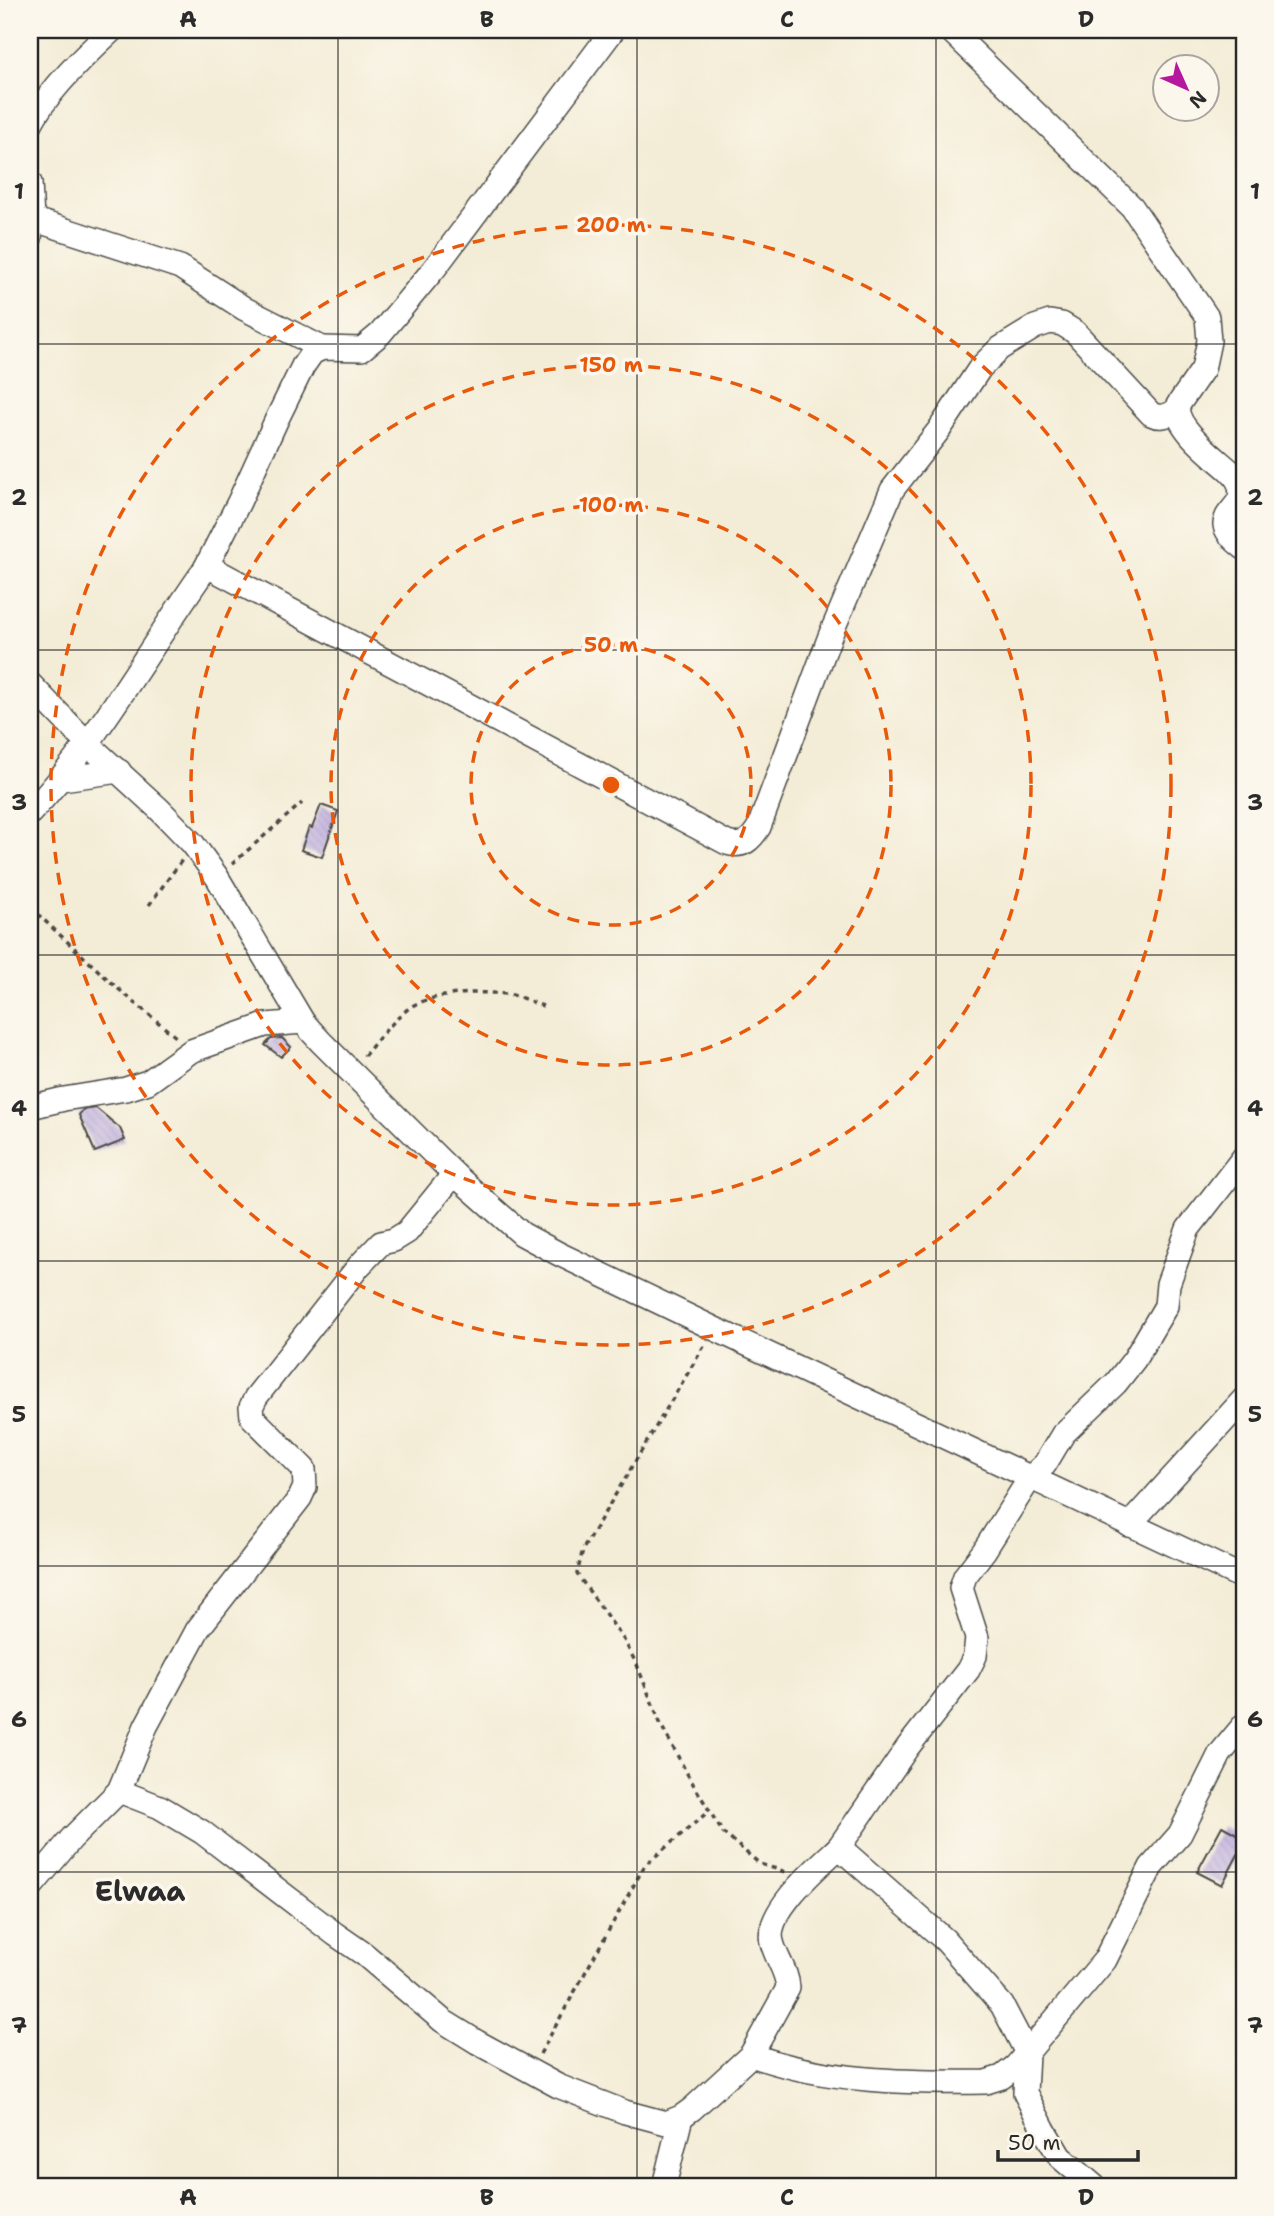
<svg xmlns="http://www.w3.org/2000/svg" width="1274" height="2216" font-family="'Shantell Sans',sans-serif">
  <style>
    .building { fill: url(#building-back-hatch) }
    .lines { fill: none; stroke-linecap: round; stroke-linejoin: round }
    .minor-casing { stroke: #494845; stroke-width: 26 }
    .path { stroke: #494845; stroke-width: 3.5; stroke-dasharray: 5 5; stroke-linecap: butt }
    .minor { stroke: #fff; stroke-width: 23 }
    .grid { fill: none; stroke: #2b2b2b; stroke-width: 2; stroke-opacity: 0.55 }
    .ring { fill: none; stroke: #e8590c; stroke-width: 3.5; stroke-dasharray: 12 9 }
    .labels { text-anchor: middle; stroke-width: 7; stroke-linejoin: round; paint-order: stroke }
    .quarter-label { font-size: 28px; font-weight: bold; fill: #2b2b2b; stroke: #fbf7ec }
    .centre { fill: #e8590c; stroke: #fbf7ec; stroke-width: 3.5 }
    .ring-label { font-size: 21px; text-anchor: middle; font-weight: bold; fill: #e8590c; stroke: #fbf7ec; stroke-width: 7; stroke-linejoin: round; paint-order: stroke }
    .neatline { fill: none; stroke: #2b2b2b; stroke-width: 2.5 }
    .grid-label { font-size: 23px; text-anchor: middle; font-weight: bold; fill: #2b2b2b }
  </style>
  <defs>
    <pattern id="building-back-hatch" width="6" height="6" patternUnits="userSpaceOnUse" patternTransform="scale(1.75)"><rect width="6" height="6" fill="#bbaadf"/><path d="M-1 5l2 2M0 0l6 6M5-1l2 2" fill="none" stroke="#988bb5"/></pattern>
  </defs>
  <rect width="100%" height="100%" fill="#fbf7ec"/>
  <filter id="ink" filterUnits="userSpaceOnUse"><feTurbulence type="fractalNoise" baseFrequency=".0143" numOctaves="2"/><feDisplacementMap in="SourceGraphic" scale="14" xChannelSelector="R" yChannelSelector="G"/><feConvolveMatrix kernelMatrix="1 2 1 2 8 2 1 2 1" color-interpolation-filters="sRGB"/></filter>
  <filter id="wash" filterUnits="userSpaceOnUse"><feTurbulence type="fractalNoise" baseFrequency=".00686" numOctaves="4" result="noise"/><feDisplacementMap in="SourceGraphic" scale="28" xChannelSelector="R" yChannelSelector="G"/><feGaussianBlur stdDeviation="1.57" result="paint"/><feColorMatrix in="noise" values="0 0 0 0 0 0 0 0 0 0 0 0 0 0 0 0 0 1.4 0 .05"/><feComposite in="paint" operator="in"/></filter>
  <g filter="url(#wash)">
    <rect width="100%" height="100%" fill="#f3ecd6"/>
    <g id="blocks">
      <!-- building -->
      <g class="building">
        <path d="M 321,805 L 338,811 L 322,857 L 301,850 L 309,827 L 312,828 Z"/>
        <path d="M 282,1038 L 291,1047 L 281,1057 L 265,1045 L 271,1039 Z"/>
        <path d="M 96,1108 L 120,1128 L 125,1140 L 95,1152 L 79,1115 L 83,1110 Z"/>
        <path d="M 1222,1826 L 1244,1838 L 1244,1843 L 1222,1885 L 1197,1872 Z"/>
      </g>
    </g>
  </g>
  <g filter="url(#ink)">
    <use href="#blocks" fill-opacity="0" stroke="#494845" stroke-width="2"/>
    <g class="lines">
      <!-- minor casing -->
      <g class="minor-casing">
        <g id="minor">
          <path d="M 950,30 L 1132,207 L 1207,317 L 1209,341 L 1203,369 L 1178,405 C 1173,427 1216,458 1231,472 C 1235,476 1239,481 1240,487 C 1247,513 1200,515 1244,548"/>
          <path d="M 30,125 C 46,93 86,54 112,30"/>
          <path d="M 30,183 L 32,219 L 30,238"/>
          <path d="M 32,219 L 180,267 L 245,309 L 322,348"/>
          <path d="M 205,569 L 239,502 L 276,421 L 303,366 L 312,353 L 322,348 L 362,349 L 380,334 L 434,269 L 613,30"/>
          <path d="M 30,684 L 88,744 L 159,809 L 193,844 L 217,877 L 303,1022 L 321,1042 L 454,1174 L 522,1234 L 559,1254 L 715,1329 L 1244,1578"/>
          <path d="M 62,779 L 119,771"/>
          <path d="M 30,813 C 99,740 147,651 205,569 L 213,569 L 727,843 C 743,848 751,840 759,827 L 830,636 L 892,490 L 939,430 L 980,368 L 999,349 L 1035,327 L 1050,322 L 1062,324 L 1075,332 L 1151,414 C 1161,419 1167,415 1177,411"/>
          <path d="M 30,1107 L 64,1099 L 126,1089 L 148,1082 L 191,1051 L 265,1025 L 303,1022"/>
          <path d="M 1129,1525 L 1244,1399"/>
          <path d="M 119,1791 L 160,1807 L 202,1832 L 335,1934 L 364,1954 L 443,2021 L 477,2042 L 558,2086 L 625,2112 L 666,2123 L 681,2117 L 692,2109 L 751,2055 C 827,2082 906,2083 986,2082 L 1002,2077 L 1016,2066 L 1105,1960 L 1151,1867 L 1180,1834 L 1220,1754 L 1244,1725"/>
          <path d="M 30,1888 L 72,1838 L 119,1791 L 146,1726 L 198,1629 L 300,1498 L 305,1487 L 304,1469 L 252,1417 L 251,1407 L 256,1397 L 359,1266 L 381,1243 L 394,1240 L 407,1232 L 454,1174"/>
          <path d="M 751,2055 L 788,1988 C 787,1970 776,1959 772,1942 C 764,1912 819,1866 839,1847"/>
          <path d="M 664,2186 L 681,2117"/>
          <path d="M 1094,2186 L 1060,2157 L 1044,2130 L 1025,2093 L 1027,2053 L 1002,2005 L 945,1940 L 839,1847 L 907,1748 L 968,1670 L 975,1656 L 977,1638 L 961,1588 L 965,1576 L 984,1551 L 1030,1478 L 1045,1464 L 1063,1434 L 1116,1383 L 1134,1360 L 1166,1306 L 1168,1284 L 1188,1229 L 1244,1157"/>
        </g>
      </g>
      <!-- path -->
      <g class="path">
        <path d="M 232,864 L 302,803"/>
        <path d="M 149,905 L 182,860"/>
        <path d="M 30,907 L 115,986 L 177,1038"/>
        <path d="M 364,1056 C 378,1039 392,1022 409,1008 C 430,993 486,990 512,995 C 522,997 533,1003 543,1006"/>
        <path d="M 704,1346 L 583,1549 L 577,1574 L 624,1640 L 637,1665 L 661,1725 L 689,1777 L 723,1833 L 760,1864 L 786,1872"/>
        <path d="M 540,2054 L 645,1865 L 709,1811"/>
      </g>
      <!-- minor -->
      <use href="#minor" class="minor"/>
    </g>
  </g>
  <!-- grid -->
  <path class="grid" d="M 338,30 L 338,2186M 637,30 L 637,2186M 936,30 L 936,2186M 30,344 L 1244,344M 30,650 L 1244,650M 30,955 L 1244,955M 30,1261 L 1244,1261M 30,1566 L 1244,1566M 30,1872 L 1244,1872"/>
  <!-- distance rings -->
  <g class="ring">
    <circle cx="611" cy="785" r="140"/>
    <circle cx="611" cy="785" r="280"/>
    <circle cx="611" cy="785" r="420"/>
    <circle cx="611" cy="785" r="560"/>
  </g>
  <g class="labels">
    <!-- quarter labels -->
    <g class="quarter-label">
      <text x="140" y="1901">Elwaa</text>
    </g>
  </g>
  <circle cx="611" cy="785" r="10" class="centre"/>
  <g class="ring-label">
    <text x="611" y="232">200 m</text>
    <text x="611" y="372">150 m</text>
    <text x="611" y="512">100 m</text>
    <text x="611" y="652">50 m</text>
  </g>
  <!-- margin -->
  <rect width="1274" height="2216" fill="none" stroke="#fbf7ec" stroke-width="77"/>
  <!-- north arrow -->
  <g transform="translate(1186 88) rotate(135)"><circle r="33" fill="#fbf7ec" stroke="#a8a59f" stroke-width="2"/>
  <path d="M0-5L12 26L0 18L-12 26Z" fill="#b5179e"/>
  <text y="-10" font-size="19" font-weight="bold" text-anchor="middle" fill="#2b2b2b">N</text>
  </g>
  <!-- scale -->
  <path d="M998 2150v10h140v-10" fill="none" stroke="#2b2b2b" stroke-width="3.5"/>
  <text x="1008" y="2150" font-size="21" fill="#2b2b2b" stroke="#fbf7ec" stroke-width="5" paint-order="stroke">50 m</text>
  <rect x="38" y="38" width="1198" height="2140" class="neatline"/>
  <g class="grid-label">
    <text x="188" y="27">A</text>
    <text x="487" y="27">B</text>
    <text x="787" y="27">C</text>
    <text x="1086" y="27">D</text>
    <text x="19" y="199">1</text>
    <text x="1255" y="199">1</text>
    <text x="19" y="505">2</text>
    <text x="1255" y="505">2</text>
    <text x="19" y="810">3</text>
    <text x="1255" y="810">3</text>
    <text x="19" y="1116">4</text>
    <text x="1255" y="1116">4</text>
    <text x="19" y="1422">5</text>
    <text x="1255" y="1422">5</text>
    <text x="19" y="1727">6</text>
    <text x="1255" y="1727">6</text>
    <text x="19" y="2033">7</text>
    <text x="1255" y="2033">7</text>
    <text x="188" y="2205">A</text>
    <text x="487" y="2205">B</text>
    <text x="787" y="2205">C</text>
    <text x="1086" y="2205">D</text>
  </g>
</svg>
